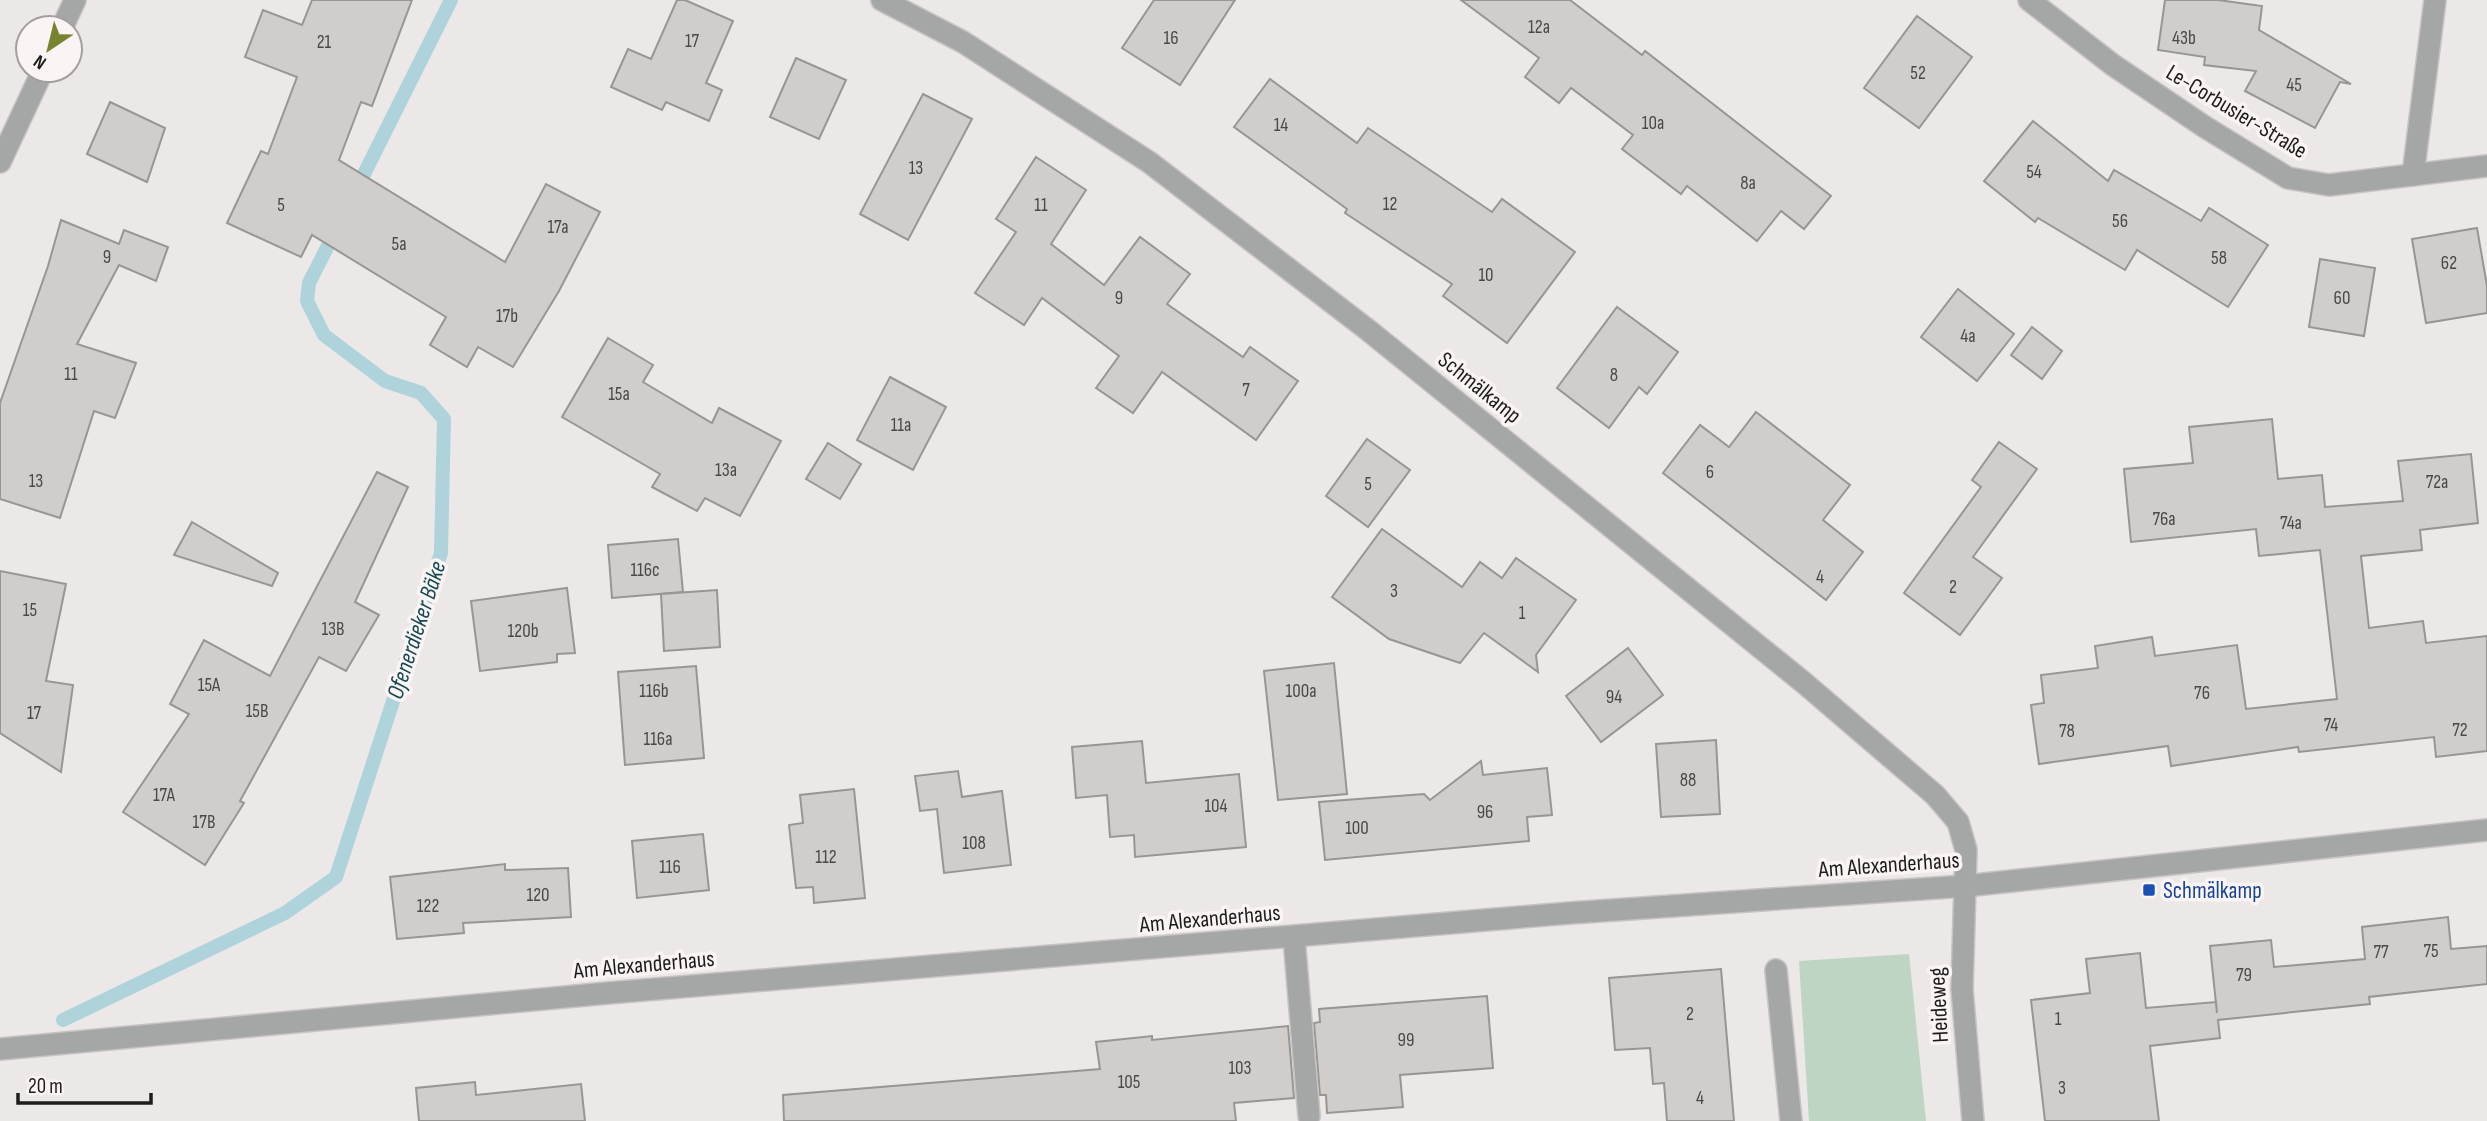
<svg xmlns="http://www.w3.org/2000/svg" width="2487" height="1121" font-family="'Sofia Sans Condensed',sans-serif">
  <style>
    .green { fill: #bed5c3 }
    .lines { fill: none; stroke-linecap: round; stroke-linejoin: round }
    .stream { stroke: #aed3db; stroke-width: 14 }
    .building { fill: #d0cdcb; stroke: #989593; stroke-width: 2 }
    .service-casing { stroke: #c7c3c3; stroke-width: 24 }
    .minor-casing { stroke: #c7c3c3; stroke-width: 24 }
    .service { stroke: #a5a7a7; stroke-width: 21 }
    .minor { stroke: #a5a7a7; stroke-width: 21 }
    .transit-dot { fill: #1a4fb4; stroke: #faf5f4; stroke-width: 2.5 }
    .labels { text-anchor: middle; stroke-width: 7; stroke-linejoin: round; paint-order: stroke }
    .number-label { font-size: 19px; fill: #4a4948 }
    .street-label { font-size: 23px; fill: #1e1d1d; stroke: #faf5f4 }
    .transit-label { font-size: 23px; fill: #164399; stroke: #faf5f4; text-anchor: start }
    .water-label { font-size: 24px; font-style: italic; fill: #144953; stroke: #faf5f4 }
  </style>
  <rect width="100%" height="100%" fill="#ece8e7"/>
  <!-- green -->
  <path class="green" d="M 1909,954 L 1926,1121 L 1809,1121 L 1799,961 Z"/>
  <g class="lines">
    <!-- stream -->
    <g class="stream">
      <path d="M 356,190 L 451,0"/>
      <path d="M 63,1020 L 285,913 L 336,877 L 441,553 L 444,419 L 421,393 L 385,381 L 324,335 L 307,301 L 309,283 L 336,230"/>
    </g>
  </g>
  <!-- building -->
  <g class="building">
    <path d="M 312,0 L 412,0 L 372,106 L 361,102 L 339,160 L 505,262 L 546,184 L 600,212 L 559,291 L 513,367 L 478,347 L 467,367 L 430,345 L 446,317 L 312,235 L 301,257 L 227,223 L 261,151 L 268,154 L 297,77 L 245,57 L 263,10 L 302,25 Z"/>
    <path d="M 677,0 L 685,0 L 733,21 L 706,83 L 722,90 L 709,121 L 666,102 L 662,110 L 611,87 L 628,49 L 651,59 Z"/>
    <path d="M 1154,0 L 1235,0 L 1180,85 L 1122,48 Z"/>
    <path d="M 1461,0 L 1570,0 L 1642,55 L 1645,51 L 1831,196 L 1804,229 L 1781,211 L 1757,241 L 1687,186 L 1681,194 L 1622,149 L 1633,135 L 1571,88 L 1559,103 L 1525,77 L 1539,58 Z"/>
    <path d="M 2165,0 L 2218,0 L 2262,6 L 2259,30 L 2351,84 L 2340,82 L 2315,128 L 2245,91 L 2256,71 L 2204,65 L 2205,57 L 2158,50 Z"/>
    <path d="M 1917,16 L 1972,57 L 1919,128 L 1864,88 Z"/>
    <path d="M 796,58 L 846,80 L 819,139 L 770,117 Z"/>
    <path d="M 1270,79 L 1357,143 L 1368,128 L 1492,212 L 1502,199 L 1575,252 L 1507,343 L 1443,296 L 1452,284 L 1345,213 L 1347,209 L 1234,127 Z"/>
    <path d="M 923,94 L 972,119 L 908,240 L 860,214 Z"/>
    <path d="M 110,102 L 165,128 L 147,182 L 87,154 Z"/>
    <path d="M 2033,121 L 2108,181 L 2114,170 L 2201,221 L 2209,208 L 2268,245 L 2228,307 L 2137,250 L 2125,270 L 2038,218 L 2035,222 L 1984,181 Z"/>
    <path d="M 1036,157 L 1086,190 L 1051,244 L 1104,285 L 1140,237 L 1190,274 L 1167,304 L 1243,357 L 1250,347 L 1298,381 L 1256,440 L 1162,372 L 1133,413 L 1096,388 L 1119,356 L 1042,298 L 1024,325 L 975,293 L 1016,232 L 996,219 Z"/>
    <path d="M 61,220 L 119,244 L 124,230 L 168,247 L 156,281 L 119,265 L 77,344 L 136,363 L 115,418 L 94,411 L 60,518 L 0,499 L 0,403 L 48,266 Z"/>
    <path d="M 2477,228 L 2487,286 L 2487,313 L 2426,323 L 2412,239 Z"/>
    <path d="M 2320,259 L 2375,268 L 2364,336 L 2309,327 Z"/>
    <path d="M 1958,289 L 2014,334 L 1977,381 L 1921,337 Z"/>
    <path d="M 1617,307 L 1678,352 L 1647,394 L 1639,387 L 1609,428 L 1557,388 Z"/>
    <path d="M 2032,327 L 2062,351 L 2042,379 L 2011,355 Z"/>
    <path d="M 608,338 L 653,365 L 643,382 L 712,423 L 719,408 L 781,441 L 740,516 L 705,498 L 697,511 L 652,487 L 660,474 L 562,417 Z"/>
    <path d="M 890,377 L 946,407 L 913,470 L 857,440 Z"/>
    <path d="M 1756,412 L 1850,485 L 1823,520 L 1863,552 L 1826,600 L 1663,473 L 1700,425 L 1729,447 Z"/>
    <path d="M 2272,419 L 2278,479 L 2322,475 L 2325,507 L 2403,501 L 2398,461 L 2471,454 L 2478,523 L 2420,530 L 2422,550 L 2361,556 L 2369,628 L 2423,621 L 2426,643 L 2487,636 L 2487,751 L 2436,757 L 2434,737 L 2299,752 L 2298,747 L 2171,766 L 2168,746 L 2039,764 L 2031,705 L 2044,703 L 2041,675 L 2098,668 L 2095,646 L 2152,637 L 2155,656 L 2237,645 L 2246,709 L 2337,699 L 2320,550 L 2259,556 L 2256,529 L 2131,542 L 2124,469 L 2193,463 L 2189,427 Z"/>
    <path d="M 1367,439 L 1410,470 L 1368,527 L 1326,496 Z"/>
    <path d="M 1999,442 L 2037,469 L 1973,557 L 2002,578 L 1960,635 L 1904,593 L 1981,487 L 1972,480 Z"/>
    <path d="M 828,443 L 861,464 L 840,499 L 806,479 Z"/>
    <path d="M 377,472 L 408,487 L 355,602 L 379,615 L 346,671 L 319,657 L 240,801 L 244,803 L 205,865 L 123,812 L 189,714 L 170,704 L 204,640 L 270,676 Z"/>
    <path d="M 192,522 L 278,573 L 272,586 L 174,555 Z"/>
    <path d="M 1382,529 L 1462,587 L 1480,562 L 1502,578 L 1516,558 L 1576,600 L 1536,655 L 1538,672 L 1484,633 L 1460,663 L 1389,639 L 1332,597 Z"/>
    <path d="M 678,539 L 683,592 L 612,598 L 608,545 Z"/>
    <path d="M 0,571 L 66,584 L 46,681 L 73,685 L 61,772 L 0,733 Z"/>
    <path d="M 567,588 L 575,653 L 557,654 L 557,662 L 480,671 L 471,601 Z"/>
    <path d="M 717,590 L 720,647 L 664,651 L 661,594 Z"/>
    <path d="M 1628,648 L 1663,695 L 1601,742 L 1566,696 Z"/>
    <path d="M 1334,663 L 1347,794 L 1278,800 L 1264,671 Z"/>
    <path d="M 696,666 L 704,758 L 625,765 L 618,672 Z"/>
    <path d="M 1716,740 L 1720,814 L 1661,817 L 1656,744 Z"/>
    <path d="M 1142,741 L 1146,783 L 1239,774 L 1246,847 L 1135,857 L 1134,835 L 1110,837 L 1107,795 L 1076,798 L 1072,747 Z"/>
    <path d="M 1481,761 L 1483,775 L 1547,768 L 1552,815 L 1527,817 L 1529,841 L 1325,860 L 1319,802 L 1424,794 L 1430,800 Z"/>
    <path d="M 958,771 L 962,797 L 1002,791 L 1011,865 L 944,873 L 937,809 L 920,811 L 915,776 Z"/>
    <path d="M 854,789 L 865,898 L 814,903 L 813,887 L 796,888 L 789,825 L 803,823 L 800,795 Z"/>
    <path d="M 703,834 L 709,890 L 637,898 L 632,841 Z"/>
    <path d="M 505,864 L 505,870 L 568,868 L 571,917 L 463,923 L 464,933 L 397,939 L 390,877 Z"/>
    <path d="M 2448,917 L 2451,949 L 2487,946 L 2487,984 L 2369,997 L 2370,1004 L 2218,1020 L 2220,1038 L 2150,1046 L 2159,1121 L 2045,1121 L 2031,1000 L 2090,993 L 2086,959 L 2140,953 L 2146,1008 L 2216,1002 L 2217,1013 L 2210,946 L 2271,940 L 2274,967 L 2365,959 L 2362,927 Z"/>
    <path d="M 1721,969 L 1734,1121 L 1667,1121 L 1664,1083 L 1653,1084 L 1650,1048 L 1615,1050 L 1609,978 Z"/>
    <path d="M 1487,996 L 1493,1068 L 1400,1075 L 1403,1107 L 1327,1113 L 1326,1095 L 1320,1095 L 1314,1023 L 1320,1022 L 1319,1009 Z"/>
    <path d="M 1288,1026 L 1294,1098 L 1234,1103 L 1236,1121 L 784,1121 L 783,1095 L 1100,1069 L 1096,1042 L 1152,1036 L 1152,1040 Z"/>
    <path d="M 475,1082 L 476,1095 L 581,1084 L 585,1121 L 419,1121 L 416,1088 Z"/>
  </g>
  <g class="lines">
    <!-- service casing -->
    <g class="service-casing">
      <path id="service" d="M 1294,938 L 1309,1116"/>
    </g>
    <!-- minor casing -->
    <g class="minor-casing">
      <g id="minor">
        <path d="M 882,0 L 963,42 L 1149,162 L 1368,330 L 1803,682 L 1935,795 L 1958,822 L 1966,850 L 1962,989 L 1973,1121"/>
        <path d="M 2029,0 L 2113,65 L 2205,127 L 2288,178 L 2329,185 L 2487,166"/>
        <path d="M 62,28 L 75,0"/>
        <path d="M 0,162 L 43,70"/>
        <path d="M 2413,175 L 2435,0"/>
        <path d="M 1776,970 L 1791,1121"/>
        <path d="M 0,1049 L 608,993 L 1570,913 L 1965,886 L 2487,830"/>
      </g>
    </g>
    <!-- service -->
    <use href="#service" class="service"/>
    <!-- minor -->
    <use href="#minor" class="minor"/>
  </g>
  <!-- markers -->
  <rect class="transit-dot" x="2142" y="883" width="14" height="14" rx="3.5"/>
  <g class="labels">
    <!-- number labels -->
    <g class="number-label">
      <text x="1539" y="33">12a</text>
      <text x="1171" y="44">16</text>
      <text x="2184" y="44">43b</text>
      <text x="692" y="47">17</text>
      <text x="324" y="48">21</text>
      <text x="1918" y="79">52</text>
      <text x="2294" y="91">45</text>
      <text x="1653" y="129">10a</text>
      <text x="1281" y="131">14</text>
      <text x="916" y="174">13</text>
      <text x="2034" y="178">54</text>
      <text x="1748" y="189">8a</text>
      <text x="1390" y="210">12</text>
      <text x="281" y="211">5</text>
      <text x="1041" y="211">11</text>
      <text x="2120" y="227">56</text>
      <text x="558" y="233">17a</text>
      <text x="399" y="250">5a</text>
      <text x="107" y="263">9</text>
      <text x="2219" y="264">58</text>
      <text x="2449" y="269">62</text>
      <text x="1486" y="281">10</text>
      <text x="1119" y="304">9</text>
      <text x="2342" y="304">60</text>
      <text x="507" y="322">17b</text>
      <text x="1968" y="342">4a</text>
      <text x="71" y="380">11</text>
      <text x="1614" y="381">8</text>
      <text x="1246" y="396">7</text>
      <text x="619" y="400">15a</text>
      <text x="901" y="431">11a</text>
      <text x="726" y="476">13a</text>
      <text x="1710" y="478">6</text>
      <text x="36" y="487">13</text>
      <text x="2437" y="488">72a</text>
      <text x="1368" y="490">5</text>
      <text x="2164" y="525">76a</text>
      <text x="2291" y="529">74a</text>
      <text x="645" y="576">116c</text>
      <text x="1820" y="583">4</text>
      <text x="1953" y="593">2</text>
      <text x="1394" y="597">3</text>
      <text x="30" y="616">15</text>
      <text x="1522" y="619">1</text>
      <text x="333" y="635">13B</text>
      <text x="523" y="637">120b</text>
      <text x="209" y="691">15A</text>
      <text x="654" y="697">116b</text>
      <text x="1301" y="697">100a</text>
      <text x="2202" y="699">76</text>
      <text x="1614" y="703">94</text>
      <text x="257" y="717">15B</text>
      <text x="34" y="719">17</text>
      <text x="2331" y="731">74</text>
      <text x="2460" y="736">72</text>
      <text x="2067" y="737">78</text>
      <text x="658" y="745">116a</text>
      <text x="1688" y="786">88</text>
      <text x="164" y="801">17A</text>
      <text x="1216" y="812">104</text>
      <text x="1485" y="818">96</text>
      <text x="204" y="828">17B</text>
      <text x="1357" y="834">100</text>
      <text x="974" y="849">108</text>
      <text x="826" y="863">112</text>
      <text x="670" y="873">116</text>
      <text x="538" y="901">120</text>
      <text x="428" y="912">122</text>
      <text x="2431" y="957">75</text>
      <text x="2381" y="958">77</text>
      <text x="2244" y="981">79</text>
      <text x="1690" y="1020">2</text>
      <text x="2058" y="1025">1</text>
      <text x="1406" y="1046">99</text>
      <text x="1240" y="1074">103</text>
      <text x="1129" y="1088">105</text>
      <text x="2062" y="1094">3</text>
      <text x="1700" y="1104">4</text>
    </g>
    <!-- street labels -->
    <g class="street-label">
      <text transform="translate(2237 111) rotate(31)" y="8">Le-Corbusier-Straße</text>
      <text transform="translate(1480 387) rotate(39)" y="8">Schmälkamp</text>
      <text transform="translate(1889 864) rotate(-4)" y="8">Am Alexanderhaus</text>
      <text transform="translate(1210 918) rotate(-5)" y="8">Am Alexanderhaus</text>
      <text transform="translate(644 964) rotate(-5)" y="8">Am Alexanderhaus</text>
      <text transform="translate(1938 1005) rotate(-93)" y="8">Heideweg</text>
    </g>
    <!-- transit labels -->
    <g class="transit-label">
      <text x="2163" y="898">Schmälkamp</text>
    </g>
    <!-- water labels -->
    <g class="water-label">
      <text transform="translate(416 630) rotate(-72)" y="8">Ofenerdieker Bäke</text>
    </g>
  </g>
  <!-- north arrow -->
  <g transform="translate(49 49) rotate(215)"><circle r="33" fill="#faf5f4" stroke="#a29f9e" stroke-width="2"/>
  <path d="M0-5L12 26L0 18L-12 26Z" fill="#77832f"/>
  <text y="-10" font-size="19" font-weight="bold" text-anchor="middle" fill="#1e1d1d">N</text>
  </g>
  <!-- scale -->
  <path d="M18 1093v10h133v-10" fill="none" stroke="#1e1d1d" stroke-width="3.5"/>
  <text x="28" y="1093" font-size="21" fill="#1e1d1d" stroke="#faf5f4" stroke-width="5" paint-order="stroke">20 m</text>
</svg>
